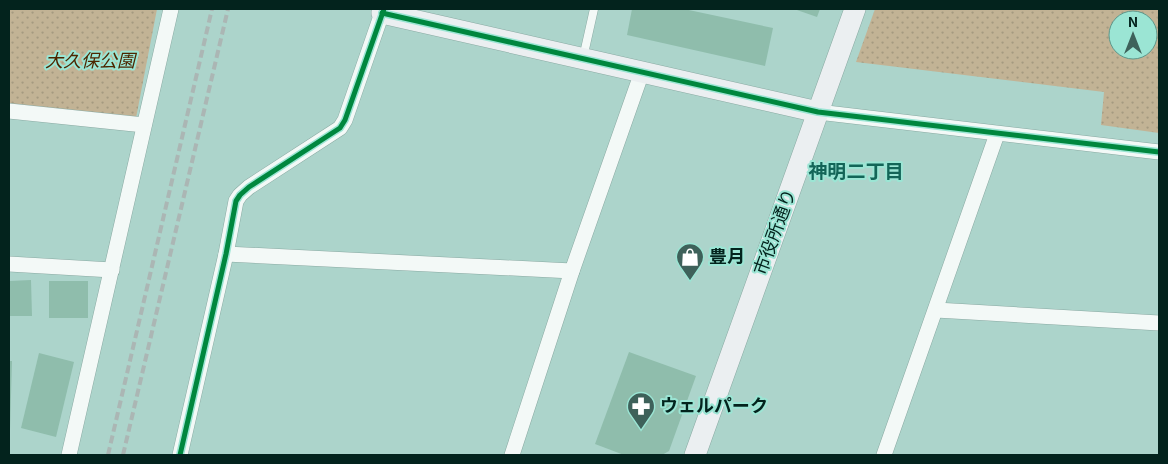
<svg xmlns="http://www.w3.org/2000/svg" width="1168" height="464" font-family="Georgia,'Noto Sans JP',serif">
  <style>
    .park { fill: url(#park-dots); fill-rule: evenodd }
    .building { fill: #8fbdac }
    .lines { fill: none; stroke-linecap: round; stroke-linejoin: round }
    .lane-casing { stroke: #89a9a2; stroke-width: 9 }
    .street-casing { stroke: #89a9a2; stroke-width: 16 }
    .secondary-casing { stroke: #89a9a2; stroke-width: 22 }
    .lane { stroke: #f3f9f7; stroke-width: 8 }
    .street { stroke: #f3f9f7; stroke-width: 15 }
    .secondary { stroke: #ebeff1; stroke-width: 21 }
    .rail { stroke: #abb6b4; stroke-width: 4; stroke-dasharray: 8 4; stroke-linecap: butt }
    .cycleway-casing { stroke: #9be5d4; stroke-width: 8 }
    .cycleway { stroke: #00873e; stroke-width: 5 }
    .labels { text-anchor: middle; stroke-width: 4; stroke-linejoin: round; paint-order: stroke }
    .park-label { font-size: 18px; font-style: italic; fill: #4d2600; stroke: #9be5d4 }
    .street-label { font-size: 18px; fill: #03231d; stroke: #9be5d4 }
    .poi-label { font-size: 18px; font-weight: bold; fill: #03231d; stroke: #9be5d4; text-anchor: start }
    .neighbourhood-label { font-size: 19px; font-weight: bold; fill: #136558; stroke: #9be5d4 }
  </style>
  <defs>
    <pattern id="park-dots" width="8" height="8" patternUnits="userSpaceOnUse" patternTransform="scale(1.25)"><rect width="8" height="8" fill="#c2b395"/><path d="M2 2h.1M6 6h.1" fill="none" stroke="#a59a80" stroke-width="1.8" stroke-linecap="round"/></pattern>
  </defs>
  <rect width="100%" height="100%" fill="#acd4cb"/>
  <!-- park -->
  <g class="park">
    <path d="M 9,9 L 157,9 L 136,118 L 9,107 Z"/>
    <path d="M 875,9 L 1159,9 L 1159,133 L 1101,125 L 1104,92 L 856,62 ZM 1118,20 L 1148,20 L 1148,50 L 1118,50 Z"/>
  </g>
  <!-- building -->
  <g class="building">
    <path d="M 632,9 L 684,9 L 773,28 L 765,66 L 627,35 Z"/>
    <path d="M 794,9 L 820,9 L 817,17 Z"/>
    <path d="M 31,280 L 32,316 L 9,316 L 9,281 Z"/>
    <rect x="49" y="281" width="39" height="37"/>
    <path d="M 629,352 L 696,376 L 669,451 L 662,455 L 624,455 L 595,444 Z"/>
    <path d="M 39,353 L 74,362 L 56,437 L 21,428 Z"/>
    <path d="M 9,361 L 12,361 L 10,430 L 9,430 Z"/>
  </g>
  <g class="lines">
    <!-- lane casing -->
    <g class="lane-casing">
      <path id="lane" d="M 583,58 L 594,9"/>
    </g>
    <!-- street casing -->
    <g class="street-casing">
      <g id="street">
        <path d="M 9,111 L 144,125"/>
        <path d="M 818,112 L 1159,152"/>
        <path d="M 226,254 L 572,271"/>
        <path d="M 9,264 L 112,270"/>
        <path d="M 936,310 L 1159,323"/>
        <path d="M 69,455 L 171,9"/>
        <path d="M 180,455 L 226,254 L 236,201 L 240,195 L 249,187 L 340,128 L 345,120 L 382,13"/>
        <path d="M 512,455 L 572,271 L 642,72"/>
        <path d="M 884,455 L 997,134"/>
      </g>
    </g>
    <!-- secondary casing -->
    <g class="secondary-casing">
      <g id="secondary">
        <path d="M 384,9 L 382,13 L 818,112"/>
        <path d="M 695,455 L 855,9"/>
      </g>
    </g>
    <!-- lane -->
    <use href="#lane" class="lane"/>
    <!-- street -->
    <use href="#street" class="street"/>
    <!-- secondary -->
    <use href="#secondary" class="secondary"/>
    <!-- rail -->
    <g class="rail">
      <path d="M 108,455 L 212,9"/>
      <path d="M 123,455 L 228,9"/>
    </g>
    <!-- cycleway casing -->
    <g class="cycleway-casing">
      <g id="cycleway">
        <path d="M 382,13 L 818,112 L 1159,152"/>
        <path d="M 180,455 L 226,254 L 236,201 L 240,195 L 249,187 L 340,128 L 345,120 L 384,9"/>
      </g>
    </g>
    <!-- cycleway -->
    <use href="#cycleway" class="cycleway"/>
  </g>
  <!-- icons -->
  <defs>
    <g id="shop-pin" transform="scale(1.4375)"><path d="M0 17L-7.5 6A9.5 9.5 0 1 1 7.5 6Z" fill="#3e615a" stroke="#9be5d4"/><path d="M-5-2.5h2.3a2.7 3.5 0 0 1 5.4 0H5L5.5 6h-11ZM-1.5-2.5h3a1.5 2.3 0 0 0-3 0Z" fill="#fff"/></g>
    <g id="pharmacy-pin" transform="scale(1.4375)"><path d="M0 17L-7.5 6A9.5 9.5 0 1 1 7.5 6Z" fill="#3e615a" stroke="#9be5d4"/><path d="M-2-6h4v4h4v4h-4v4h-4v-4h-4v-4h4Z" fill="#fff"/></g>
  </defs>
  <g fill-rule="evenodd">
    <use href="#shop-pin" x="690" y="257"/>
    <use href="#pharmacy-pin" x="641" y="406"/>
  </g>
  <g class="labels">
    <!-- park labels -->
    <g class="park-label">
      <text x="90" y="67">大久保公園</text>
    </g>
    <!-- street labels -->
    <g class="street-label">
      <text transform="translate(775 232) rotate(-70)" y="6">市役所通り</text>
    </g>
    <!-- poi labels -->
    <g class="poi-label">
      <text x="709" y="263">豊月</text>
      <text x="660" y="412">ウェルパーク</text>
    </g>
    <!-- neighbourhood labels -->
    <g class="neighbourhood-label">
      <text x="856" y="178">神明二丁目</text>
    </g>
  </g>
  <!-- border -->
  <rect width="1168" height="464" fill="none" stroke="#03231d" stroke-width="20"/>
  <!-- north arrow -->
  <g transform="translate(1133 35)"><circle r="24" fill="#9be5d4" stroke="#5e978b"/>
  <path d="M0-4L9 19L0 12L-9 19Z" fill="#3e615a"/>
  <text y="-8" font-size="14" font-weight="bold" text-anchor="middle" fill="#03231d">N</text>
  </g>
</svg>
